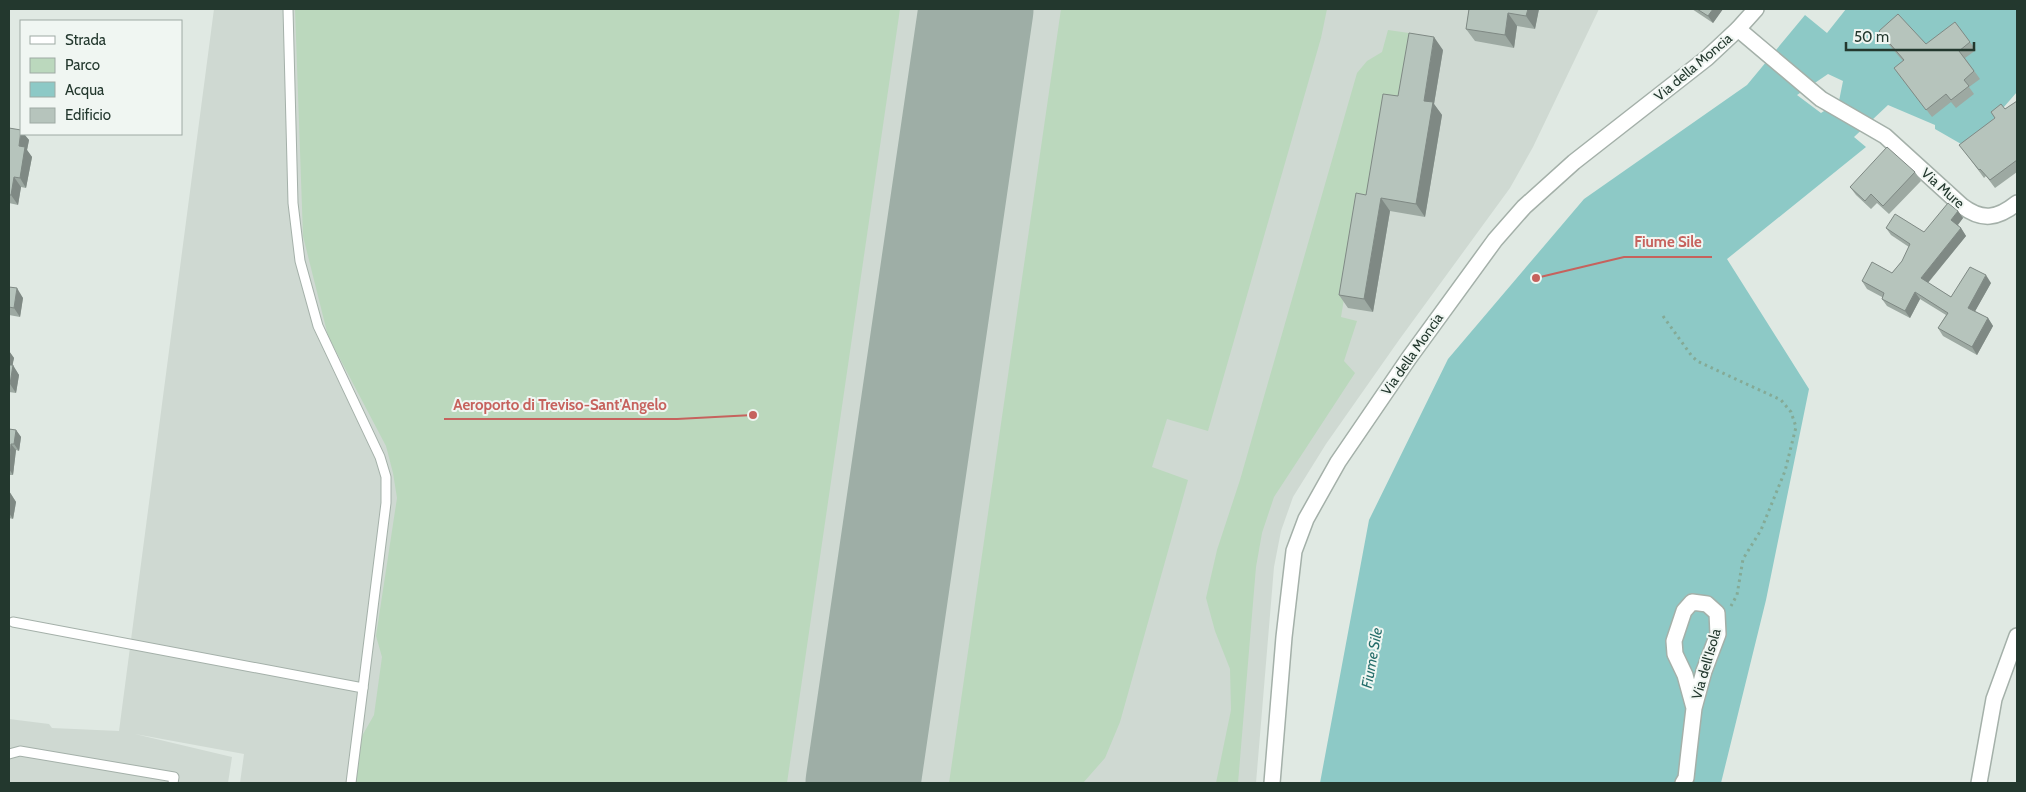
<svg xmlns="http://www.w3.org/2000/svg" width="2026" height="792" font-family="Cabin,sans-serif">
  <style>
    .built { fill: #cfd9d2 }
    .green { fill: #bbd8bd }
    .water { fill: #8dc9c6; fill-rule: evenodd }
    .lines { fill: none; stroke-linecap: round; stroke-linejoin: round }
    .runway { stroke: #9eaea6; stroke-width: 115 }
    .lane-casing { stroke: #a4b0a9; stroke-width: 11 }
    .street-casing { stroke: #a4b0a9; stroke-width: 18 }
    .path { stroke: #84aa96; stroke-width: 3; stroke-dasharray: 2.5 4; stroke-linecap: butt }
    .lane { stroke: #fff; stroke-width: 9 }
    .street { stroke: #fff; stroke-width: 15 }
    .wall { fill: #9da9a2 }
    .shaded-wall { fill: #7f8984 }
    .building { fill: #b6c4bc; stroke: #7f8984 }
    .labels { text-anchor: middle; stroke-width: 4; stroke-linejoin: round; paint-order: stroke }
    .street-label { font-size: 14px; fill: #23382e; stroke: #f0f6f2 }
    .water-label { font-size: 15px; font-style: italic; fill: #246d6a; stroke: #f0f6f2 }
    .leader { fill: none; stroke: #c6625d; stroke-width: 2 }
    .callout-dot { fill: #c6625d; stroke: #f0f6f2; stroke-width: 2 }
    .callout-label { font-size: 15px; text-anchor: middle; font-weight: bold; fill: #c6625d; stroke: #f0f6f2; stroke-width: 4; stroke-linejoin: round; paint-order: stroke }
  </style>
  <rect width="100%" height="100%" fill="#e0e9e3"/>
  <!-- built -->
  <path class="built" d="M 214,9 L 1599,9 L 1533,147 L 1510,188 L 1399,340 L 1326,444 L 1293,497 L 1281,531 L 1274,567 L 1256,783 L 240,783 L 244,754 L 135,734 L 232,757 L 228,783 L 9,783 L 9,719 L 49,724 L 52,728 L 119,731 Z"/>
  <!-- green -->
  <g class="green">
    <path d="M 295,9 L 900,9 L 787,783 L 356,783 L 362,736 L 374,715 L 382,657 L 376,636 L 397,498 L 393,473 L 386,446 L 328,336 L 303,236 Z"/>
    <path d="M 1061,9 L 1327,9 L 1321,38 L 1208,431 L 1167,419 L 1152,467 L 1188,480 L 1120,722 L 1105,758 L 1083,783 L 949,783 Z"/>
    <path d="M 1388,30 L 1416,34 L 1417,40 L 1370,202 L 1360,202 L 1341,317 L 1357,321 L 1344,361 L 1355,373 L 1274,497 L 1262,533 L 1256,567 L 1238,783 L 1216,783 L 1231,710 L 1230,669 L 1215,631 L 1206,598 L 1217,550 L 1240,480 L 1357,73 L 1367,61 L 1382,52 Z"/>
  </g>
  <!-- water -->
  <path class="water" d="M 1846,9 L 2017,9 L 2017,92 L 1968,148 L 1935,129 L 1935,125 L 1888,105 L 1854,137 L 1866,147 L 1727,259 L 1809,389 L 1766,600 L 1721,783 L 1320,783 L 1369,520 L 1448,359 L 1584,199 L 1747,85 L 1805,15 L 1827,33 ZM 1828,74 L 1843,81 L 1839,101 L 1821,113 L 1797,95 Z"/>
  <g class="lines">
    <!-- runway -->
    <path class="runway" d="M 863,783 L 976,9"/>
    <!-- lane casing -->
    <g class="lane-casing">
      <g id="lane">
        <path d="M 288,9 L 293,203 L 300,261 L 318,326 L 380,457 L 386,477 L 386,503 L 363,688"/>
        <path d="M 13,622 L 363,688 L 351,783"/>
        <path d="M 9,754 L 20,751 L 174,777 L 173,783"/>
      </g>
    </g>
    <!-- street casing -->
    <g class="street-casing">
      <g id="street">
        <path d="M 1738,29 L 1821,99 L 1885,136 L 1962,206 C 1982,221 1997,219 2017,203"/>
        <path d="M 1272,783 L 1284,637 L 1294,551 L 1306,519 L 1338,462 L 1409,358 L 1495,240 L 1524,207 L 1574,162 L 1707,58 L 1738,29 L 1756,9"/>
        <path d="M 1683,783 L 1686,778 L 1689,751 L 1694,708 L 1704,671 L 1718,634 L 1717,613 L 1707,604 L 1692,602 L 1684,611 L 1674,641 L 1675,654 L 1685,675 L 1694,708"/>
        <path d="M 1979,783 L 1994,699 L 2017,636"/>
      </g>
    </g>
    <!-- path -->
    <path class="path" d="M 1663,316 L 1691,355 L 1697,361 L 1781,400 L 1791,412 L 1796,427 L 1785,471 L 1761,530 L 1743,559 L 1737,595 L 1731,606"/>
    <!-- lane -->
    <use href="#lane" class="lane"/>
    <!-- street -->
    <use href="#street" class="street"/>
  </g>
  <!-- wall -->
  <g class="wall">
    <path d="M 1469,9 L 1539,9 L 1535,29 L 1517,26 L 1514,48 L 1475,41 L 1466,29 Z"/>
    <path d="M 1692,9 L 1723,9 L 1713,23 Z"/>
    <path d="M 1879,31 L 1926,44 L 1970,42 L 1976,50 L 1965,58 L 1980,79 L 1969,87 L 1974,94 L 1956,108 L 1951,102 L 1932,117 L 1894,68 L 1903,61 L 1884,39 Z"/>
    <path d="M 1443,50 L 1434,104 L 1442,115 L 1425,217 L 1390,211 L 1373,312 L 1348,308 L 1339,295 L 1366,195 L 1398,96 Z"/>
    <path d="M 2017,101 L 2017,172 L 1995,188 L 1986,176 L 1984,178 L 1965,152 L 1995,118 L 1991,112 L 2005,109 Z"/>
    <path d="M 9,128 L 21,134 L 24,134 L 29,140 L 27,150 L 32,157 L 26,188 L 21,187 L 18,205 L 9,203 Z"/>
    <path d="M 1915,172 L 1921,181 L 1889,214 L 1877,203 L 1871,209 L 1856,195 L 1850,187 Z"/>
    <path d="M 1958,211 L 1963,218 L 1958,225 L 1961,228 L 1966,236 L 1928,283 L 1951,297 L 1991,283 L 1975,311 L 1988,318 L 1993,326 L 1977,355 L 1943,336 L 1938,328 L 1946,315 L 1920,299 L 1910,318 L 1887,306 L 1882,299 L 1882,297 L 1867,289 L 1862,281 L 1892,273 L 1902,261 L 1909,247 L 1891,235 L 1886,228 L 1924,232 Z"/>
    <path d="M 9,287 L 23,298 L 20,317 L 9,315 Z"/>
    <path d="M 9,351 L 14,358 L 12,365 L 19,375 L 16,393 L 9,392 Z"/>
    <path d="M 9,429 L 16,430 L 21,437 L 19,451 L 16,450 L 13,475 L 9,475 Z"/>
    <path d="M 9,491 L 16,502 L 13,519 L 9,518 Z"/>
  </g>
  <!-- shaded-wall -->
  <g class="shaded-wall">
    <path d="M 1528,9 L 1539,9 L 1535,29 L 1526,16 Z"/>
    <path d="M 1713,9 L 1723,9 L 1713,23 L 1708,16 Z"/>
    <path d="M 1508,13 L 1517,26 L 1514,48 L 1505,35 Z"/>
    <path d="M 1434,37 L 1443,50 L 1434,104 L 1442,115 L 1425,217 L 1416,204 L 1424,101 Z"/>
    <path d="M 21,134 L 24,134 L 29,140 L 27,150 L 32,157 L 26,188 L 20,178 L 19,146 Z"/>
    <path d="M 14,177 L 21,187 L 18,205 L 11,195 Z"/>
    <path d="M 1381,198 L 1390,211 L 1373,312 L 1364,299 Z"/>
    <path d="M 1958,211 L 1963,218 L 1956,227 L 1951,220 Z"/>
    <path d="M 1961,228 L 1966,236 L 1926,285 L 1921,278 Z"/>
    <path d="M 1986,275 L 1991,283 L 1973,315 L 1968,308 Z"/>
    <path d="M 17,288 L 23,298 L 20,317 L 14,308 Z"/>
    <path d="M 1915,292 L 1920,299 L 1910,318 L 1905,311 Z"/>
    <path d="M 1988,318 L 1993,326 L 1977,355 L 1972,347 Z"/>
    <path d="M 9,351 L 14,358 L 11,373 L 9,370 Z"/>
    <path d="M 13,365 L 19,375 L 16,393 L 10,384 Z"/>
    <path d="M 16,430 L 21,437 L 19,451 L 14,444 Z"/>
    <path d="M 11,444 L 16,450 L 13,475 L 9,469 Z"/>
    <path d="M 9,491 L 16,502 L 13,519 L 9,513 Z"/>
  </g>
  <!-- building -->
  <g class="building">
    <path d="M 1469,9 L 1528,9 L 1526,16 L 1508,13 L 1505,35 L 1466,29 Z"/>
    <path d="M 1697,9 L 1713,9 L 1708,16 Z"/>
    <path d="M 1898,14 L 1926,44 L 1955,22 L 1970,42 L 1959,51 L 1974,71 L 1964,80 L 1969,86 L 1951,100 L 1946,94 L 1926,110 L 1894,68 L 1904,60 L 1879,31 Z"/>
    <path d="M 1409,33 L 1434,37 L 1424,101 L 1433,102 L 1416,204 L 1381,198 L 1364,299 L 1339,295 L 1356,193 L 1366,195 L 1383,94 L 1398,96 Z"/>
    <path d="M 2017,101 L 2017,160 L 1990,180 L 1980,169 L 1979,170 L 1959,145 L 1995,118 L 1991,112 L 2001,104 L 2005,109 Z"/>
    <path d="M 9,128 L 21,130 L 19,146 L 25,147 L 20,178 L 14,177 L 11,195 L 9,195 Z"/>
    <path d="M 1887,147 L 1915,172 L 1883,206 L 1871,194 L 1865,201 L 1850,187 Z"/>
    <path d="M 1948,203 L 1958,211 L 1951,220 L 1961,228 L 1921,278 L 1951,297 L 1970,267 L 1986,275 L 1968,308 L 1988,318 L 1972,347 L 1938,328 L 1948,313 L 1915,292 L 1905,311 L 1882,299 L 1884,293 L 1862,281 L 1872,262 L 1892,273 L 1902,261 L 1910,244 L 1886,228 L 1895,214 L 1924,232 Z"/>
    <path d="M 9,287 L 17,288 L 14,308 L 9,307 Z"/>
    <path d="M 9,365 L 13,365 L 10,384 L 9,384 Z"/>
    <path d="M 9,429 L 16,430 L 14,444 L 11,444 L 9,468 Z"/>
  </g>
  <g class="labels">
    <!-- street labels -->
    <g class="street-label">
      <text transform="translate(1693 67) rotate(-40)" y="5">Via della Moncia</text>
      <text transform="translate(1943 188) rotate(42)" y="5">Via Mure</text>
      <text transform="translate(1412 354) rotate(-55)" y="5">Via della Moncia</text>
      <text transform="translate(1706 664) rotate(-74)" y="5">Via dell'Isola</text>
    </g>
    <!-- water labels -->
    <g class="water-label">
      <text transform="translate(1372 658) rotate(-80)" y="5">Fiume Sile</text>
    </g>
  </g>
  <!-- callouts -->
  <path class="leader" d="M1536 278L1624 257H1712M753 415L677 419H444"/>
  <g class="callout-dot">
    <circle cx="1536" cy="278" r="5"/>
    <circle cx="753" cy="415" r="5"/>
  </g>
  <g class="callout-label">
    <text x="1668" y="247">Fiume Sile</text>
    <text x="560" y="410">Aeroporto di Treviso-Sant'Angelo</text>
  </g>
  <!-- border -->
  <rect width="2026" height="792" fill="none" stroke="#23382e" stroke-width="20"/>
  <!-- legend -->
  <rect x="20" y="20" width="162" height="115" fill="#f0f6f2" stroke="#9eaaa4"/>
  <rect x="30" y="36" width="25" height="8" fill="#ffffff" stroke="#9eaaa4"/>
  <text x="65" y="45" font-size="15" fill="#23382e">Strada</text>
  <rect x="30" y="58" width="25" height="15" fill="#bbd8bd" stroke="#9eaaa4"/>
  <text x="65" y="70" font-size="15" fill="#23382e">Parco</text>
  <rect x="30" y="82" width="25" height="15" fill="#8dc9c6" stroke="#9eaaa4"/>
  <text x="65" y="95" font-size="15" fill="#23382e">Acqua</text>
  <rect x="30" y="108" width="25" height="15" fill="#b6c4bc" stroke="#9eaaa4"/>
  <text x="65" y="120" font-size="15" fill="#23382e">Edificio</text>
  <!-- scale -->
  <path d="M1846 42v8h128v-8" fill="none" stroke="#23382e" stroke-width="2.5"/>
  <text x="1854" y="42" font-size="15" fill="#23382e" stroke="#f0f6f2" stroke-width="4" paint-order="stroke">50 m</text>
</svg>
